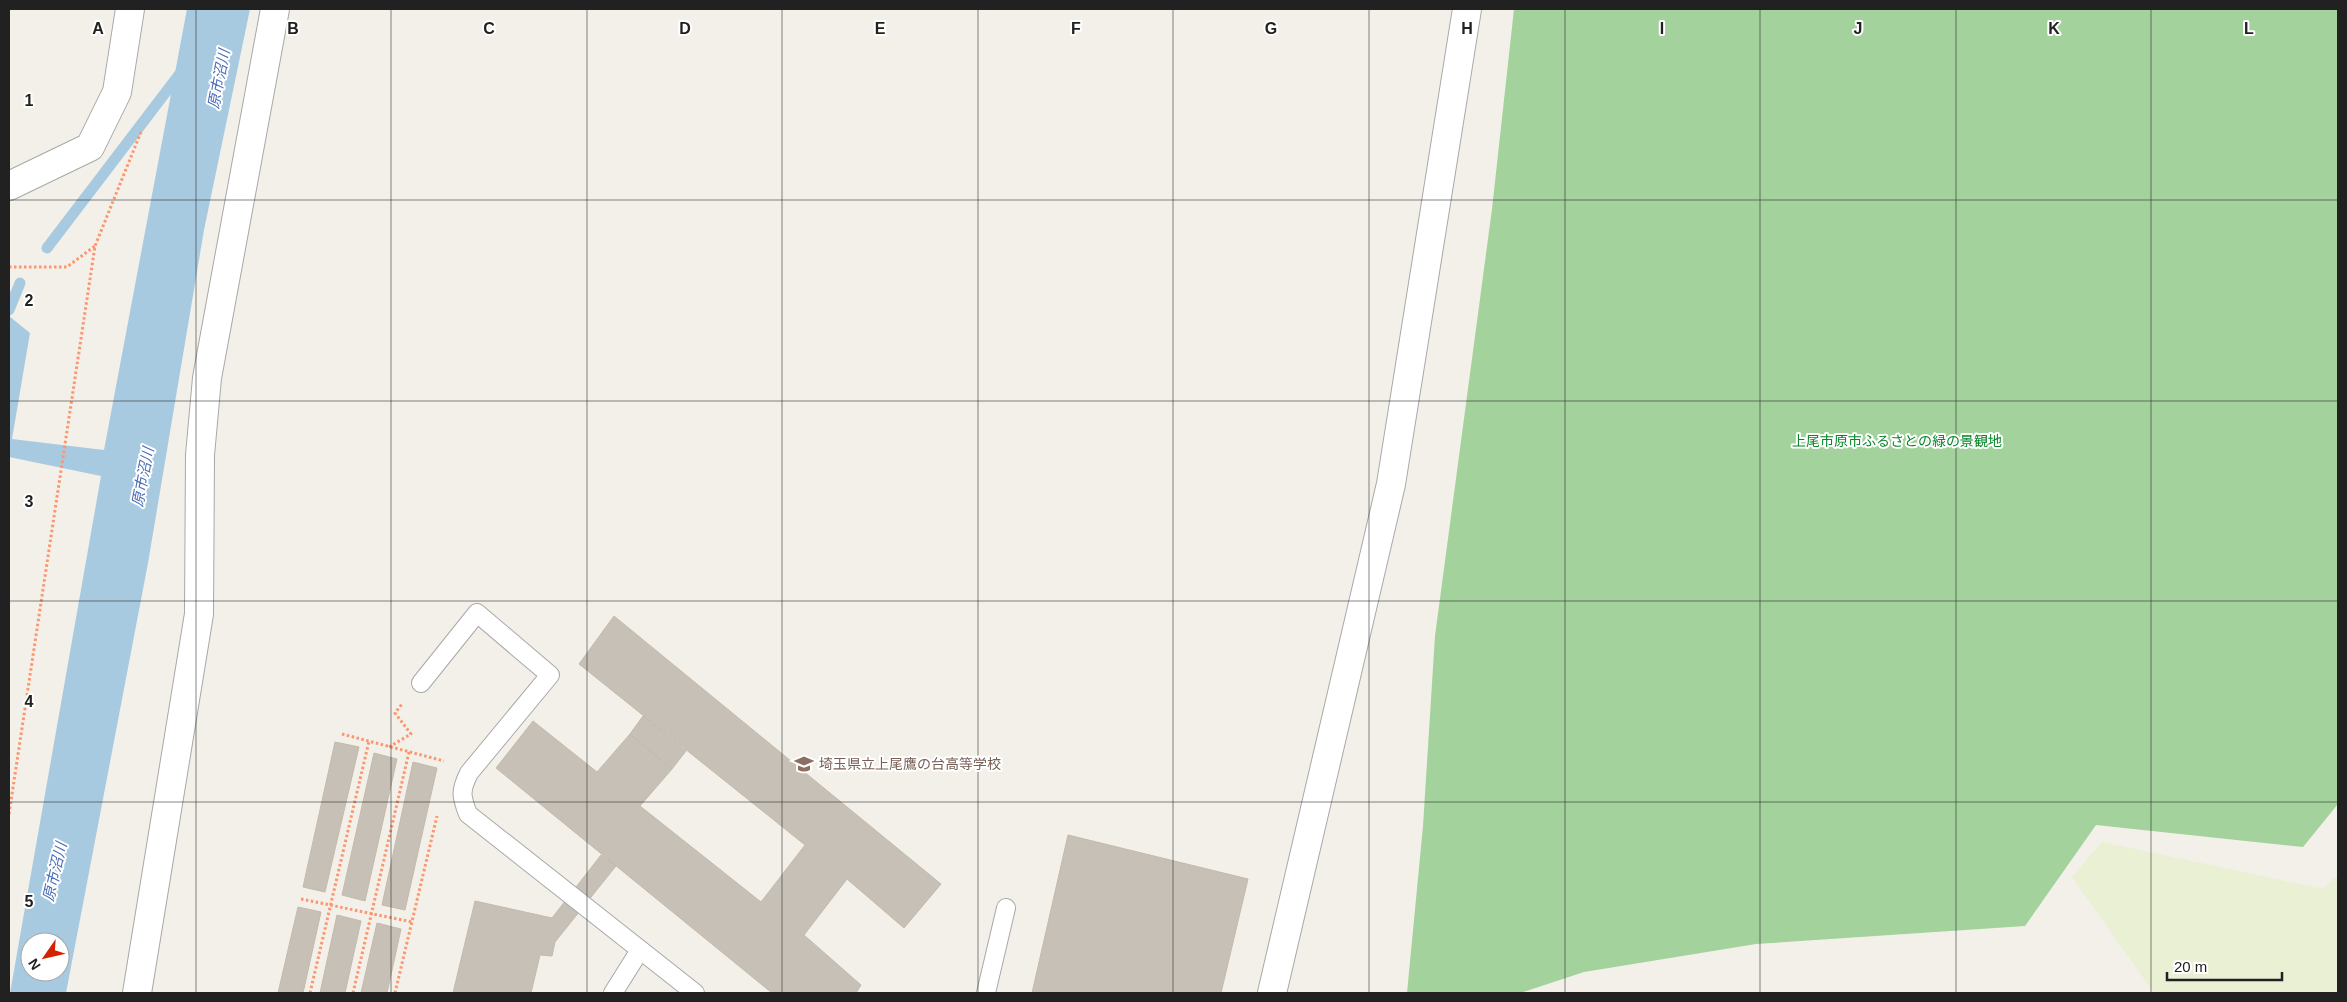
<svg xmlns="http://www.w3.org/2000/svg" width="2347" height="1002" font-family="Arial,'Noto Sans JP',sans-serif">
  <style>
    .farmland { fill: #e9f0d3 }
    .forest { fill: #a3d29c }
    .water { fill: #a8cae0; fill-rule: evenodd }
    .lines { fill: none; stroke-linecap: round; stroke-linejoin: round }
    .stream { stroke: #a8cae0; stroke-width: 11 }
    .building { fill: #c7c0b7; stroke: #c4baaa }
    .service-casing { stroke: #a8a8a8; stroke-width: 20 }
    .minor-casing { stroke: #a8a8a8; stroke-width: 30 }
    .path { stroke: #fd956e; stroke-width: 3; stroke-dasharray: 2.5 2.5; stroke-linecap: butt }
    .service { stroke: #fff; stroke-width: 18 }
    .minor { stroke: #fff; stroke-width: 28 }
    .grid { fill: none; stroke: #212121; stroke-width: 1; stroke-opacity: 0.55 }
    .labels { text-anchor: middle; stroke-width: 4; stroke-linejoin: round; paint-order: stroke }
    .park-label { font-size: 14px; fill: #098629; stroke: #fff }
    .education-label { font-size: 14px; fill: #785e54; stroke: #fff; text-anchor: start }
    .water-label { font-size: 15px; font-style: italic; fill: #4a6db5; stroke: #fff }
    .grid-label { font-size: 16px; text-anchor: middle; font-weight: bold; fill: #212121; stroke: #fff; stroke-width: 4; stroke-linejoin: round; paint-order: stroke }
  </style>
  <rect width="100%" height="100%" fill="#f2f0e8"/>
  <!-- farmland -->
  <path class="farmland" d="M 2102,842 L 2323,889 L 2338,875 L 2338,993 L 2154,993 L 2072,877 Z"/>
  <!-- forest -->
  <path class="forest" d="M 1514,9 L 2338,9 L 2338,804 L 2303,847 L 2096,825 L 2025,926 L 1756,944 L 1584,972 L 1520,993 L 1407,993 L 1423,826 L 1435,636 L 1492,209 Z"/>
  <!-- water -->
  <path class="water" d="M 187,9 L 250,9 L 204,230 L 148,563 L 66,993 L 10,993 L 101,476 L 9,457 L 9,316 L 30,333 L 12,439 L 104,450 ZM 30,942 L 60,942 L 60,972 L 30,972 Z"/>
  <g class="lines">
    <!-- stream -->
    <g class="stream">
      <path d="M 47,248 L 185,67"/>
      <path d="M 9,310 L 20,283"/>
    </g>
  </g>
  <!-- building -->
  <g class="building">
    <path d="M 614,616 L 941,884 L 904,928 L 847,879 L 804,935 L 861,985 L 856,993 L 772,993 L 496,768 L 533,721 L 597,772 L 630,734 L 672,769 L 640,806 L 761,902 L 805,845 L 579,664 Z"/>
    <path d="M 643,716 L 686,751 L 672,769 L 630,734 Z"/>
    <path d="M 335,742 L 359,747 L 325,892 L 303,887 Z"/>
    <path d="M 374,753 L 397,759 L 365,901 L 342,895 Z"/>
    <path d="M 413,762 L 437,768 L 405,910 L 382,905 Z"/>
    <path d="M 1068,835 L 1248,879 L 1221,993 L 1032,993 Z"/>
    <path d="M 601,855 L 616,866 L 555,942 L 552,956 L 540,955 L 531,993 L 453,993 L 475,901 L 552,918 Z"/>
    <path d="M 298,907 L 321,912 L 303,993 L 278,993 Z"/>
    <path d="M 337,915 L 361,921 L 345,993 L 320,993 Z"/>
    <path d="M 377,923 L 401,929 L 387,993 L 361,993 Z"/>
  </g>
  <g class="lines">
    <!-- service casing -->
    <g class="service-casing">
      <g id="service">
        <path d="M 421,683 L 477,613 L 550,675 L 469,773 C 460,791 461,796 468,814 L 695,993"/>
        <path d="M 613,993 L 640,950"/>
        <path d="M 986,993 L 1006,908"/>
      </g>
    </g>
    <!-- minor casing -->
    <g class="minor-casing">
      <g id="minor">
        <path d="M 9,186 L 90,147 L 117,92 L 130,9"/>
        <path d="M 137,993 L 199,614 L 200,455 L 207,378 L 275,9"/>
        <path d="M 1272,993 L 1391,484 L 1467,9"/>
      </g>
    </g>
    <!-- path -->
    <g class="path">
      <path d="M 9,267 L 67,267 L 95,246"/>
      <path d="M 342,734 L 444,761"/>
      <path d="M 389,747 L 411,734 L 395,713 L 402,704"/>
      <path d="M 9,814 L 95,246 L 141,132"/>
      <path d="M 301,899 L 412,922"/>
      <path d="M 310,993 L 369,741"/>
      <path d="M 353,993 L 409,752"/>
      <path d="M 395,993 L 437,816"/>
    </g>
    <!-- service -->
    <use href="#service" class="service"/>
    <!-- minor -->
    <use href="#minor" class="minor"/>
  </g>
  <!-- grid -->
  <path class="grid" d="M 196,9 L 196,993M 391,9 L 391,993M 587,9 L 587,993M 782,9 L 782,993M 978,9 L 978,993M 1173,9 L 1173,993M 1369,9 L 1369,993M 1565,9 L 1565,993M 1760,9 L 1760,993M 1956,9 L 1956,993M 2151,9 L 2151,993M 9,200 L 2338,200M 9,401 L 2338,401M 9,601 L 2338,601M 9,802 L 2338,802"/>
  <!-- icons -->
  <defs>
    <g id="school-bare" transform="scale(1.5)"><path d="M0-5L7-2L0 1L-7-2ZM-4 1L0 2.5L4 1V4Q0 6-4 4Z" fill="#8d6e63" stroke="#fff" stroke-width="2.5" paint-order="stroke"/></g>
  </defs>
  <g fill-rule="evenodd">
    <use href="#school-bare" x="804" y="764"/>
  </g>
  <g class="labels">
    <!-- park labels -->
    <g class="park-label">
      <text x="1897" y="446">上尾市原市ふるさとの緑の景観地</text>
    </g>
    <!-- education labels -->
    <g class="education-label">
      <text x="819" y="769">埼玉県立上尾鷹の台高等学校</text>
    </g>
    <!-- water labels -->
    <g class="water-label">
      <text transform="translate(219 79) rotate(-79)" y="5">原市沼川</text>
      <text transform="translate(143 477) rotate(-79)" y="5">原市沼川</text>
      <text transform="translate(55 872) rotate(-77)" y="5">原市沼川</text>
    </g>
  </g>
  <g class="grid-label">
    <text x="98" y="34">A</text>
    <text x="293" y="34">B</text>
    <text x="489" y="34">C</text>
    <text x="685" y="34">D</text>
    <text x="880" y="34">E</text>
    <text x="1076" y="34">F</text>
    <text x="1271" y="34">G</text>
    <text x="1467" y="34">H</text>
    <text x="1662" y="34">I</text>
    <text x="1858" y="34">J</text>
    <text x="2054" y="34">K</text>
    <text x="2249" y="34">L</text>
    <text x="29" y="106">1</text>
    <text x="29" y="306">2</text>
    <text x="29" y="507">3</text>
    <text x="29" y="707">4</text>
    <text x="29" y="907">5</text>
  </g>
  <!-- border -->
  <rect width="2347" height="1002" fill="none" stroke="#212121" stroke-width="20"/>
  <!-- north arrow -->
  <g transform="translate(45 957) rotate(236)"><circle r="24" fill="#ffffff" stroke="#a6a6a6"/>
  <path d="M0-4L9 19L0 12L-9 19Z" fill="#d32400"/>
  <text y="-8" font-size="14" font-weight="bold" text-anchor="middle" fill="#212121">N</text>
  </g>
  <!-- scale -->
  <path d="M2167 972v8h115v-8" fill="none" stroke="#212121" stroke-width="2.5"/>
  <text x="2174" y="972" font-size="15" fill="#212121" stroke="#ffffff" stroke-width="4" paint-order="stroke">20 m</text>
</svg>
